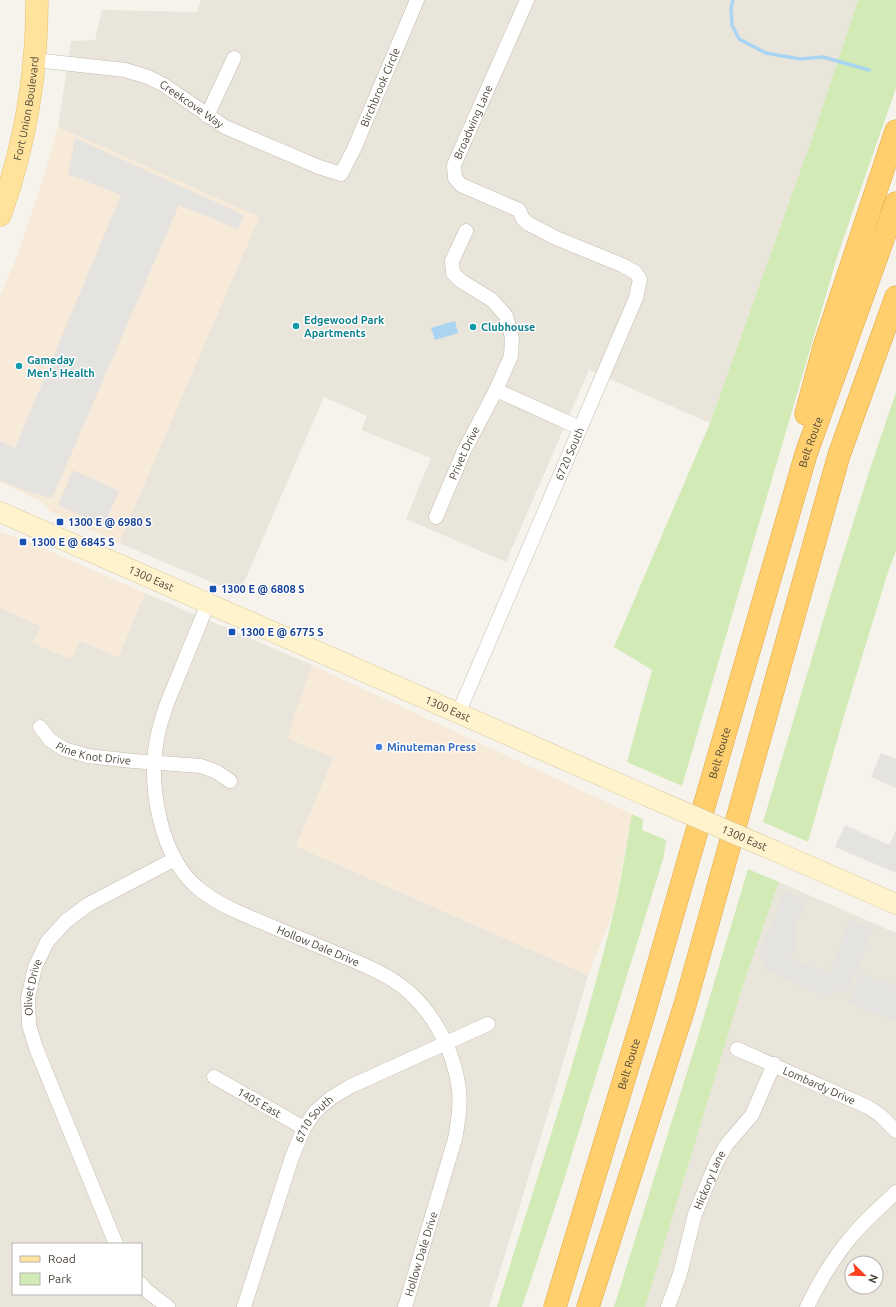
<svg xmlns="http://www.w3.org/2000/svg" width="896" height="1307" font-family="Ubuntu,sans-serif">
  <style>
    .residential { fill: #eae5da; fill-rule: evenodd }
    .commercial { fill: #f7ead8 }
    .green { fill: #d2eab5 }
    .parking { fill: #e5e3e0 }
    .water { fill: #a9d4f2 }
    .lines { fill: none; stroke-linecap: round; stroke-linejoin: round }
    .stream { stroke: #a9d4f2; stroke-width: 3.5 }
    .minor-casing { stroke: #c2bbae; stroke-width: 15 }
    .secondary-casing { stroke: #d6c79b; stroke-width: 21 }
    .primary-casing { stroke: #e6c16a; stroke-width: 23 }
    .motorway-casing { stroke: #e0a43c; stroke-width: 23 }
    .minor { stroke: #fff; stroke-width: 14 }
    .secondary { stroke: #fff3cd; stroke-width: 20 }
    .primary { stroke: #ffe39c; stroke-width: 22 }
    .motorway { stroke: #ffcf6e; stroke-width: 22 }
    .secondary-bridge-casing { stroke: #d6c79b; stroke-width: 21; stroke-linecap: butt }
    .secondary-bridge { stroke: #fff3cd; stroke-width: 20 }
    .culture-dot { fill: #0f9aa8; stroke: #fff; stroke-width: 1.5 }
    .transit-dot { fill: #1a4fb4; stroke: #fff; stroke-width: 1.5 }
    .shop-dot { fill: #3f7fe0; stroke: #fff; stroke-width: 1.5 }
    .labels { text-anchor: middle; stroke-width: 3; stroke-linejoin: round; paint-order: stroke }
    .street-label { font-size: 11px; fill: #4b4439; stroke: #fff }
    .culture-label { font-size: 11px; font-weight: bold; fill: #0d838f; stroke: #fff; text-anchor: start }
    .transit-label { font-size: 11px; font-weight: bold; fill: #164399; stroke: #fff; text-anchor: start }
    .shop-label { font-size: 11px; font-weight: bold; fill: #366cbe; stroke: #fff; text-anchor: start }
  </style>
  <rect width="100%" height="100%" fill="#f6f3ec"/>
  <!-- residential -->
  <g class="residential">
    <path d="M 201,0 L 858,0 L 810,144 L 710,423 L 589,370 L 506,562 L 406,519 L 431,458 L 361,430 L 367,416 L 324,397 L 239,594 L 119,543 L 259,217 L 58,127 L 71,41 L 95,40 L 102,10 L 197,12 Z"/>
    <path d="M 145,593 L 312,665 L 294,717 L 288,738 L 334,758 L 296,846 L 588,975 L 556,1087 L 489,1307 L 0,1307 L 0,608 L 41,626 L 33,643 L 71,659 L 79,640 L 118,657 ZM 13,1244 L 141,1244 L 141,1294 L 13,1294 Z"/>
    <path d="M 779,882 L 896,933 L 896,1307 L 645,1307 L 744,982 ZM 852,1263 L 876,1263 L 876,1287 L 852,1287 Z"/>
  </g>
  <!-- commercial -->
  <g class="commercial">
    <path d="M 58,127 L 259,217 L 119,543 L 51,512 L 41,501 L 0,482 L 0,295 L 13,266 L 39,193 Z"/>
    <path d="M 0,532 L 31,543 L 145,593 L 118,657 L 80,640 L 71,659 L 33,643 L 41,626 L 0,608 Z"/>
    <path d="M 312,665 L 632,814 L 613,914 L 588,975 L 296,846 L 334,758 L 288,738 L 294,717 Z"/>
  </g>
  <!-- green -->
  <g class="green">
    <path d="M 858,0 L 896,0 L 896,88 L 838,254 L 682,786 L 627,762 L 652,670 L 614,647 L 710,423 L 810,144 Z"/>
    <path d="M 896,392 L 896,551 L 888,572 L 846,709 L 808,842 L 763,822 L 834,584 L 870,469 Z"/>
    <path d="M 632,814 L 643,819 L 642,830 L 666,840 L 664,856 L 562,1186 L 522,1307 L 497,1307 C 537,1177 581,1047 613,915 C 621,882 626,848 632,814 Z"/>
    <path d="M 748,869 L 779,882 L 744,982 L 645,1307 L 614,1307 L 697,1040 Z"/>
  </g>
  <!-- parking -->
  <g class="parking">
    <path d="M 75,138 L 244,215 L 238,229 L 179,205 L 52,498 L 25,491 L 0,480 L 0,441 L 15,448 L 121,195 L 68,174 Z"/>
    <path d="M 73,470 L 119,491 L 104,525 L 58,505 Z"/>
    <path d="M 881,753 L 896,759 L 896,788 L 871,777 Z"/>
    <path d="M 845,825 L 889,845 L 896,830 L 896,873 L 835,847 Z"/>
    <path d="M 785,891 L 807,900 L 794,930 L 798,941 L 791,958 L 828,973 L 851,919 L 874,929 L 846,993 L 836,989 L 832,999 L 763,969 L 767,960 L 758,956 Z"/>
    <path d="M 861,972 L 896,987 L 896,1022 L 848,1002 Z"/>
  </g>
  <!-- water -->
  <path class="water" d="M 455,321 L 458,333 L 435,340 L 431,328 Z"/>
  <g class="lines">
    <!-- stream -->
    <path class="stream" d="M 733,0 L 731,8 L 732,25 L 739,39 L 766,53 L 800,59 L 823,57 L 869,70"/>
    <!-- minor casing -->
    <g class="minor-casing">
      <g id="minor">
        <path id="s1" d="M 35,60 L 125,70 L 148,77 L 164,85 L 225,127 L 319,167 L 341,174 L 354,149 L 417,0"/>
        <path d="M 207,116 L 234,58"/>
        <path d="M 496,390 L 580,428"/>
        <path id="s2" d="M 436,517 L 464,451 L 496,390 L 511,356 L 512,338 L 506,316 L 492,300 L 461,281 L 453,273 L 452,261 L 466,231"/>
        <path id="s3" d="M 208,603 C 199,626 189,649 180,672 C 171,693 161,716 157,739 C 148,786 160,857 199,889 C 220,906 247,916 271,926 C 294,936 317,945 340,955 C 357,962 375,969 391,979 C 428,1001 454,1047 459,1090 C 461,1106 458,1123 455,1139 L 405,1307"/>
        <path id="s4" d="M 458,714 L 636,298 L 640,279 L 635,272 L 622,265 L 556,238 L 529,224 L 523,219 L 519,210 L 461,185 L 455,178 L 454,165 L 527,0"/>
        <path id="s5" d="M 40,727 L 50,740 L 64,749 L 88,756 L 133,761 L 201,766 L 217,772 L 230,781"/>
        <path id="s6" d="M 737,1049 L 868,1107 L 880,1115 L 896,1131"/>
        <path id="s7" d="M 214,1077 L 304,1128"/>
        <path id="s8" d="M 116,1244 L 36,1048 L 29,1025 L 28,998 L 35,967 L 47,942 L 66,921 L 89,904 L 175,859"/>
        <path d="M 141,1284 L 146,1290 L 168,1307"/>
        <path id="s9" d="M 244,1307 L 292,1157 L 304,1128 L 315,1112 L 331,1098 L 349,1087 L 488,1024"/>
        <path id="s10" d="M 668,1307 L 680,1274 L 695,1214 L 717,1161 L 727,1144 L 752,1115 L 774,1064"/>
        <path d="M 807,1307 C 819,1282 833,1258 852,1236 C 865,1220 881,1207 896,1192"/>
      </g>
    </g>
    <!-- secondary casing -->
    <g class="secondary-casing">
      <g id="secondary">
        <path id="s11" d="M 0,512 L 647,796"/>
        <path d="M 775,851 L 896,904"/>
      </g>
    </g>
    <!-- primary casing -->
    <g class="primary-casing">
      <g id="primary">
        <path id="s12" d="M 0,215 C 25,146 37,73 37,0"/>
      </g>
    </g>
    <!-- motorway casing -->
    <g class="motorway-casing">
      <g id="motorway">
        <path d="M 806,414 L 824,347 L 896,131"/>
        <path id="s13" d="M 555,1307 L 646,1007 L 806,454 L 896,203"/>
        <path d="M 588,1307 L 685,1005 L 839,455 L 896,297"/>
      </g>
    </g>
    <!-- minor -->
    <use href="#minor" class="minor"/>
    <!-- secondary -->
    <use href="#secondary" class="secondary"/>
    <!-- primary -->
    <use href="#primary" class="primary"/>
    <!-- motorway -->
    <use href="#motorway" class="motorway"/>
    <!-- secondary-bridge casing -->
    <g class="secondary-bridge-casing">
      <g id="secondary-bridge">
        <path id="s14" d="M 647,796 L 775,851"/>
      </g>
    </g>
    <!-- secondary-bridge -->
    <use href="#secondary-bridge" class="secondary-bridge"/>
  </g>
  <!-- markers -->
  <g class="culture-dot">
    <circle cx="296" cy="326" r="4"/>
    <circle cx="473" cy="327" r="4"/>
    <circle cx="19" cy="366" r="4"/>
  </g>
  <g class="transit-dot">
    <rect x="56" y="518" width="8" height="8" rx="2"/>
    <rect x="19" y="538" width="8" height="8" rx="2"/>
    <rect x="209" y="585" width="8" height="8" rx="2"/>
    <rect x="228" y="628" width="8" height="8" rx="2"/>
  </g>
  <circle class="shop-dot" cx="379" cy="747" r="4"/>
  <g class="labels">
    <!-- street labels -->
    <g class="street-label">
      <text dy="4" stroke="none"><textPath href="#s1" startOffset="427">Birchbrook Circle</textPath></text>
      <text dy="4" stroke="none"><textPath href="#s1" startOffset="166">Creekcove Way</textPath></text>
      <text dy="4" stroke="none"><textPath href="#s12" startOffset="110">Fort Union Boulevard</textPath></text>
      <text dy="4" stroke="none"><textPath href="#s4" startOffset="747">Broadwing Lane</textPath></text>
      <text dy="4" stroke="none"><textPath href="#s13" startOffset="902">Belt Route</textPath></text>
      <text dy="4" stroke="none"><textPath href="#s2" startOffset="70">Privet Drive</textPath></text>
      <text dy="4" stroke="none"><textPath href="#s4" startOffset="283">6720 South</textPath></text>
      <text dy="4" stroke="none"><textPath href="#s11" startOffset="165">1300 East</textPath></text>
      <text dy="4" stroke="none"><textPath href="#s11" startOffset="489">1300 East</textPath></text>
      <text dy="4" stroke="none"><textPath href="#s5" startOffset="63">Pine Knot Drive</textPath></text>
      <text dy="4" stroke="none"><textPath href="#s13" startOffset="578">Belt Route</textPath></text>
      <text dy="4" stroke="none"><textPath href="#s14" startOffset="106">1300 East</textPath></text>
      <text dy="4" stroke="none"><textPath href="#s3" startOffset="440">Hollow Dale Drive</textPath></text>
      <text dy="4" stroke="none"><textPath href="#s8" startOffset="274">Olivet Drive</textPath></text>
      <text dy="4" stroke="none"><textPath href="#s13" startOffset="254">Belt Route</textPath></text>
      <text dy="4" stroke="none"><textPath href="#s6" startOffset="90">Lombardy Drive</textPath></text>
      <text dy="4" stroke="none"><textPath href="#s7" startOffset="52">1405 East</textPath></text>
      <text dy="4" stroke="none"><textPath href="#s9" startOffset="202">6710 South</textPath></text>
      <text dy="4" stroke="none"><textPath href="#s10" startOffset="134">Hickory Lane</textPath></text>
      <text transform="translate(421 1254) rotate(-73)" y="4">Hollow Dale Drive</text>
    </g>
    <!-- culture labels -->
    <g class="culture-label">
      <text x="304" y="324">Edgewood Park<tspan x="304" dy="13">Apartments</tspan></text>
      <text x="481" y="331">Clubhouse</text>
      <text x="27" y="364">Gameday<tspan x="27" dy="13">Men's Health</tspan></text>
    </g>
    <!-- transit labels -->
    <g class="transit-label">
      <text x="68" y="526">1300 E @ 6980 S</text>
      <text x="31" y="546">1300 E @ 6845 S</text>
      <text x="221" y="593">1300 E @ 6808 S</text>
      <text x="240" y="636">1300 E @ 6775 S</text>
    </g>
    <!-- shop labels -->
    <g class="shop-label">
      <text x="387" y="751">Minuteman Press</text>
    </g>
  </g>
  <!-- legend -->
  <rect x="12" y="1243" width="130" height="52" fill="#ffffff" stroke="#b7b4b0"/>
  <rect x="20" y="1256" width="20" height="6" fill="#ffe39c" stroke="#b7b4b0"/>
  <text x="48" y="1263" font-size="12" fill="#4b4439">Road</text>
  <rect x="20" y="1273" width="20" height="12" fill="#d2eab5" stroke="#b7b4b0"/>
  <text x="48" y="1283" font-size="12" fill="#4b4439">Park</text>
  <!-- north arrow -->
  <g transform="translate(864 1275) rotate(113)"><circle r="19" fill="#ffffff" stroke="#b7b4b0"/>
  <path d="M0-3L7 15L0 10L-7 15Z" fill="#fc3f1d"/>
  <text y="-6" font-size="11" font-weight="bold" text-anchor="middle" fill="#4b4439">N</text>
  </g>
</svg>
